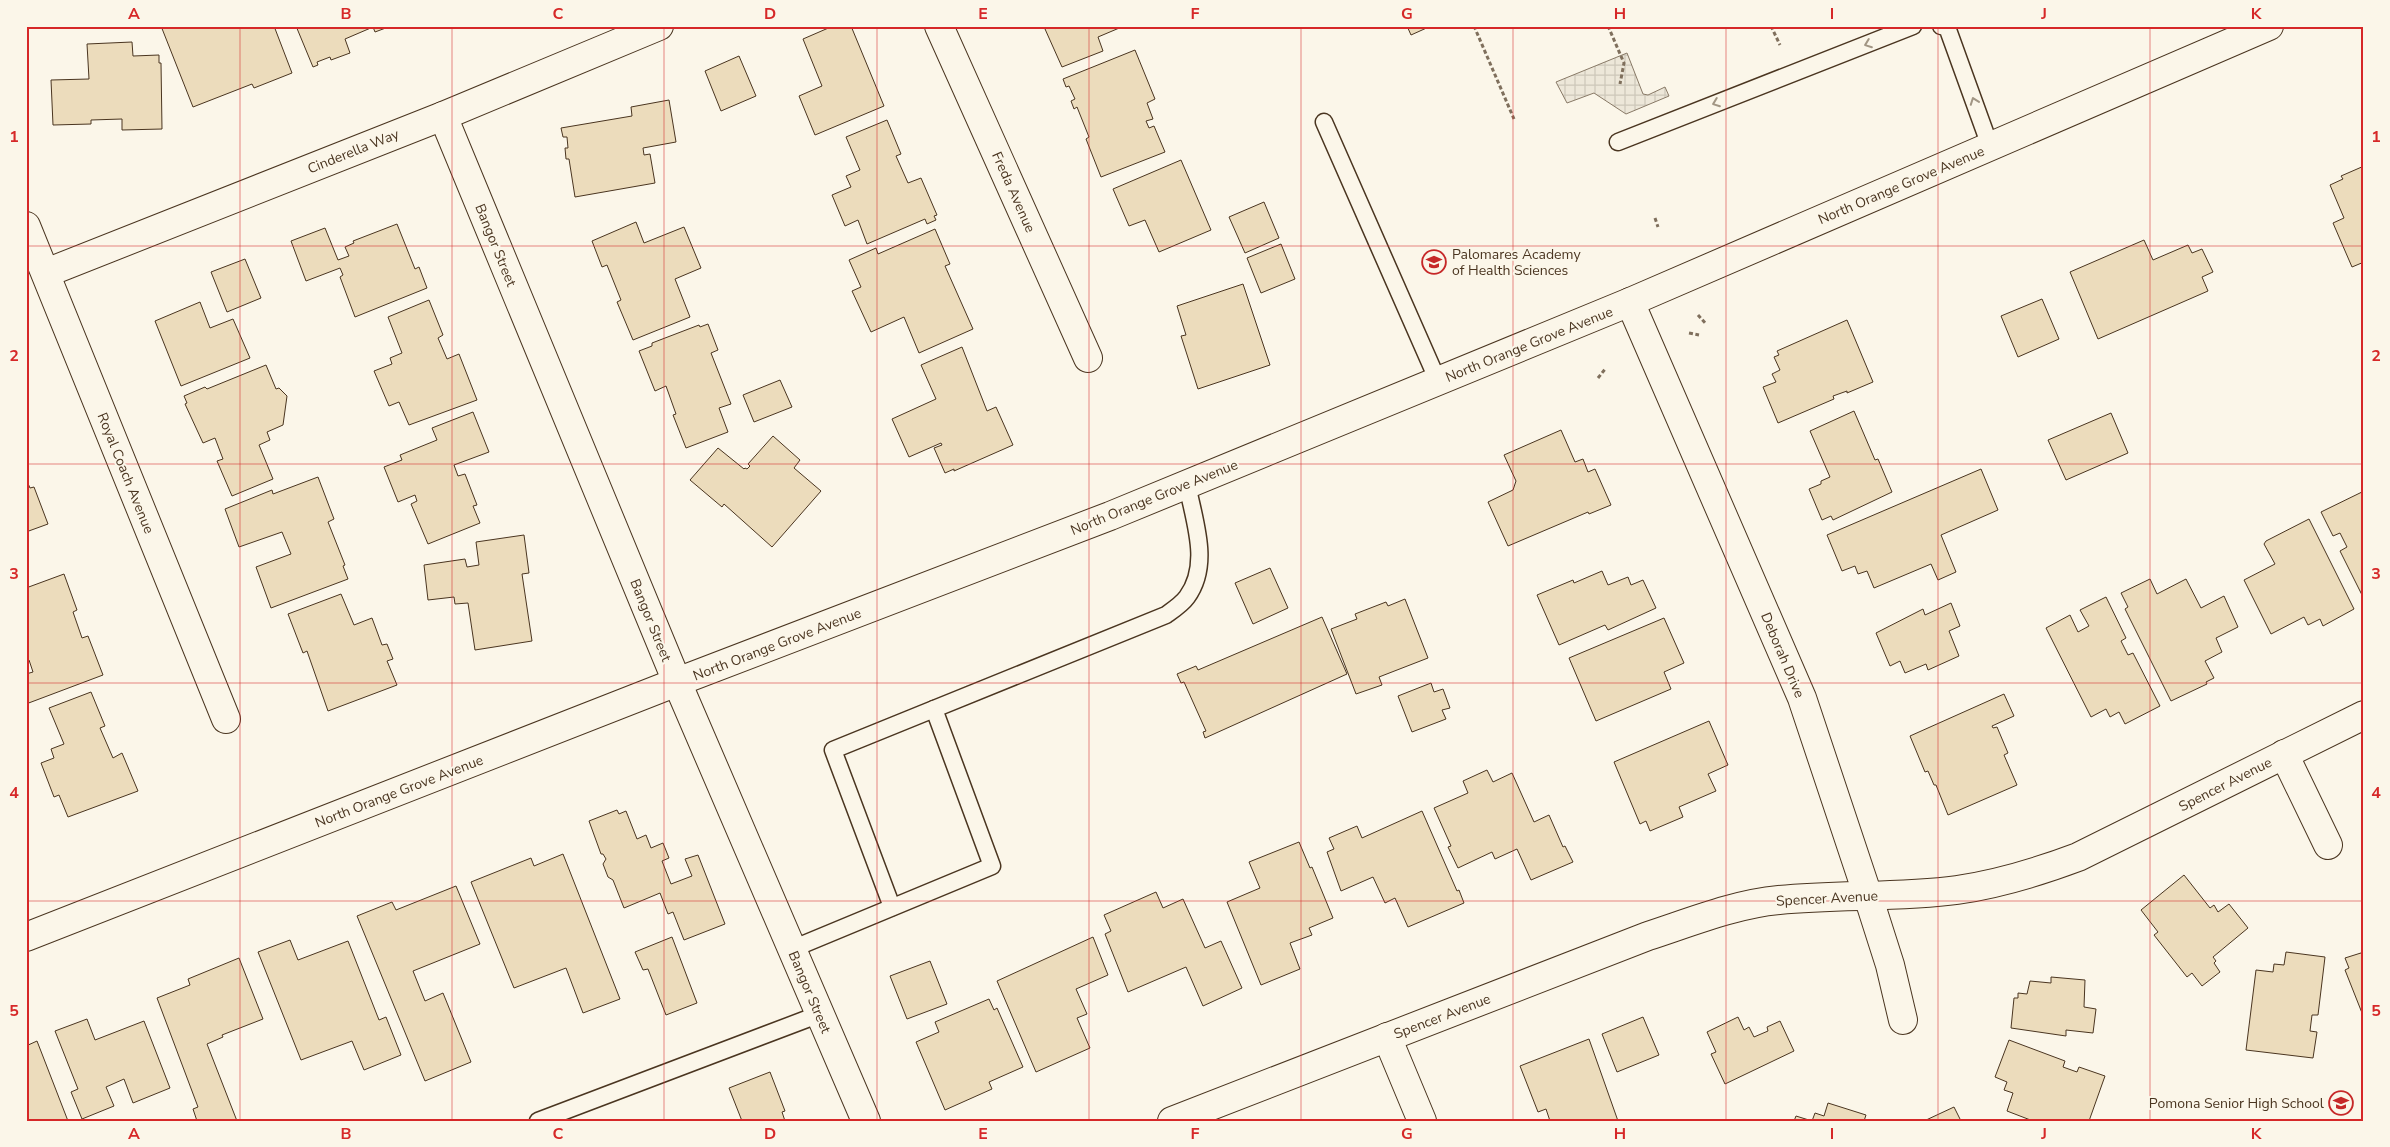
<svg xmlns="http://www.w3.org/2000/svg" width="2390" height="1147" font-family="'Nunito Sans',sans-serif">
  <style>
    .plaza { fill: url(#plaza-grid); stroke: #887966 }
    .building { fill: #ecdcbc; stroke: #4a3520 }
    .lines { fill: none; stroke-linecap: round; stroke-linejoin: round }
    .lane-casing { stroke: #4a3520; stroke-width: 19 }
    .street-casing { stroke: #4a3520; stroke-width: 30 }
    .secondary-casing { stroke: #4a3520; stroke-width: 30 }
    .path { stroke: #7f6f5c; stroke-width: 3; stroke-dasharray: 4 2.5; stroke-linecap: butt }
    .lane { stroke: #fbf6e9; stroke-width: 16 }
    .street { stroke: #fbf6e9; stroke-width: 28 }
    .secondary { stroke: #fbf6e9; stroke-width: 28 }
    .oneway { stroke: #a29684 }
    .grid { fill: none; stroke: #d62828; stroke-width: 1; stroke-opacity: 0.55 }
    .labels { text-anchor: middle; stroke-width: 4; stroke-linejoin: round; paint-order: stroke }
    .street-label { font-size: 14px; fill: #4a3520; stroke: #fbf6e9 }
    .poi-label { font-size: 14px; fill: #4a3520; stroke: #fbf6e9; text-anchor: start }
    .neatline { fill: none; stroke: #d62828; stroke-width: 2 }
    .grid-label { font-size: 16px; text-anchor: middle; font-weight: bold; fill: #d62828 }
  </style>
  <defs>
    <pattern id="plaza-grid" width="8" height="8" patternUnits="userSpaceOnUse" patternTransform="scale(1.25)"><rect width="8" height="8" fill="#ede7d9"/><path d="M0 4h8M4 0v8" fill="none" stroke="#cdc7ba"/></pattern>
  </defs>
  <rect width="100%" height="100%" fill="#fbf6e9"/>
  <!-- plaza -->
  <path class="plaza" d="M 1627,53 L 1643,94 L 1648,95 L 1665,87 L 1669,96 L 1626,114 L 1594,93 L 1567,103 L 1556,82 Z"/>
  <!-- building -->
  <g class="building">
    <path d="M 161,26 L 274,26 L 292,73 L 254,88 L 252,84 L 193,107 Z"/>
    <path d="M 296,26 L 391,26 L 375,32 L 373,27 L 345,39 L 350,53 L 331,60 L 330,57 L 317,62 L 318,65 L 313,67 Z"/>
    <path d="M 833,26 L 851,26 L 884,106 L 815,135 L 799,96 L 822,86 L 803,39 Z"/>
    <path d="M 1051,26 L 1124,26 L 1098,37 L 1103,51 L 1062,67 L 1045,29 Z"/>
    <path d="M 1407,26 L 1431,26 L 1411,35 Z"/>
    <path d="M 132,42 L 133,56 L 159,55 L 159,63 L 161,63 L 162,129 L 122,130 L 122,119 L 91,120 L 91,124 L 53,125 L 51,80 L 89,79 L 87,44 Z"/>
    <path d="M 1135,50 L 1155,99 L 1147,103 L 1153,119 L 1146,121 L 1149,128 L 1154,126 L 1165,152 L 1101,177 L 1086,139 L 1089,137 L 1077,107 L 1074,109 L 1071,101 L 1075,99 L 1069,86 L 1066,87 L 1063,79 Z"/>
    <path d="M 739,56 L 756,96 L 721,111 L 705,71 Z"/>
    <path d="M 669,100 L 676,142 L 643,148 L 644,155 L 650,154 L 655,183 L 575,197 L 569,159 L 566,159 L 565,148 L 568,148 L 567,137 L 563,137 L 561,128 L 632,116 L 631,107 Z"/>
    <path d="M 887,120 L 901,154 L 896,156 L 908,183 L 921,178 L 937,215 L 934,216 L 936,220 L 927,224 L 925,219 L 867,244 L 858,220 L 845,226 L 832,195 L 851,187 L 846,176 L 860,170 L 846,137 Z"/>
    <path d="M 1181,160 L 1211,230 L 1159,252 L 1145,220 L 1129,226 L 1113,189 Z"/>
    <path d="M 2364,166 L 2364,262 L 2352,267 L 2333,223 L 2344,218 L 2330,185 L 2343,179 L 2341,176 Z"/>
    <path d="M 1264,202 L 1279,238 L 1245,253 L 1229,217 Z"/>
    <path d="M 636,222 L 644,243 L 684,227 L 701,268 L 675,279 L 690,317 L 633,340 L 617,302 L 621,300 L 607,265 L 602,267 L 592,241 Z"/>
    <path d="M 397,224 L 415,269 L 419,267 L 427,288 L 355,317 L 340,277 L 343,275 L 340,268 L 306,281 L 291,241 L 325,228 L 338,260 L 349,256 L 345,247 L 354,243 L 353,241 Z"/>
    <path d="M 935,229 L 950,264 L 945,266 L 973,329 L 919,353 L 904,317 L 871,332 L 852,291 L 861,287 L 849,260 L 876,248 L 878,254 Z"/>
    <path d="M 2144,240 L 2153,260 L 2188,245 L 2192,253 L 2202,249 L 2213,272 L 2202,277 L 2208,291 L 2098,339 L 2070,272 Z"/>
    <path d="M 1281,244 L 1295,279 L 1261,293 L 1247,258 Z"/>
    <path d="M 245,259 L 261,298 L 227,312 L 211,272 Z"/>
    <path d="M 1243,284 L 1270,365 L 1198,389 L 1181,336 L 1186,335 L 1177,306 Z"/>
    <path d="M 2042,299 L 2059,339 L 2018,357 L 2001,316 Z"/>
    <path d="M 429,300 L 443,335 L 438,338 L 447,359 L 459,354 L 477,400 L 409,425 L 399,402 L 389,406 L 374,371 L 392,364 L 390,358 L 402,353 L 388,317 Z"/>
    <path d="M 200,302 L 210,328 L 233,319 L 250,358 L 181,386 L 155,321 Z"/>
    <path d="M 1847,320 L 1873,382 L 1847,393 L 1847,391 L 1833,396 L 1834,399 L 1778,423 L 1763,387 L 1776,382 L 1772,374 L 1780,370 L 1774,357 L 1779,355 L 1777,351 Z"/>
    <path d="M 708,324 L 718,350 L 711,353 L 731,404 L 719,408 L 728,432 L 686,448 L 673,415 L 676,414 L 666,386 L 655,391 L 639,351 L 652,346 L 652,343 L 699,325 L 700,327 Z"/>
    <path d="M 962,347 L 987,411 L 996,407 L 1013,445 L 954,471 L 954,469 L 945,473 L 934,448 L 942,445 L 941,443 L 909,457 L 892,419 L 936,399 L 921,365 Z"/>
    <path d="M 266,365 L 276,389 L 279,388 L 287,396 L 283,425 L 267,432 L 270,440 L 259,445 L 273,479 L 232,496 L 217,461 L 223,459 L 215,438 L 203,443 L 185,404 L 187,403 L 184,396 L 205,387 L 207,389 Z"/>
    <path d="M 780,380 L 792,407 L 754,422 L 743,395 Z"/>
    <path d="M 1854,411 L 1875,460 L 1878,459 L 1892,492 L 1833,520 L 1831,516 L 1822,520 L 1809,489 L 1821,484 L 1821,481 L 1830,477 L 1810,431 Z"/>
    <path d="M 473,412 L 489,452 L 454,465 L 458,476 L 465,474 L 477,505 L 473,506 L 480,523 L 428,544 L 411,504 L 417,501 L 415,495 L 398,502 L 384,467 L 402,460 L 400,455 L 437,440 L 432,428 Z"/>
    <path d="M 2111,413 L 2128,453 L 2066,480 L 2048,440 Z"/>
    <path d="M 1561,430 L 1575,462 L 1583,459 L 1588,472 L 1595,469 L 1611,505 L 1589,514 L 1588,512 L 1508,546 L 1488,502 L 1513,490 L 1516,481 L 1504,455 Z"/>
    <path d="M 773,436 L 800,460 L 794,468 L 821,491 L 772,547 L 724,504 L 722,507 L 690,480 L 718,448 L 744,469 L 745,468 L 747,469 L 750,466 L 748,464 Z"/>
    <path d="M 1981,469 L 1998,510 L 1941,535 L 1956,572 L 1938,580 L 1931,564 L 1874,588 L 1867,571 L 1858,574 L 1855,566 L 1842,571 L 1827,535 Z"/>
    <path d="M 318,477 L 334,519 L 328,522 L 345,565 L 343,566 L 348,579 L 271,608 L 256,567 L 291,554 L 282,532 L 239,547 L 225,509 L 272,490 L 273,494 Z"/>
    <path d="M 26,479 L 30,488 L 34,487 L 48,524 L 26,532 Z"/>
    <path d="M 2364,491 L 2364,599 L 2340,551 L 2347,547 L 2340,533 L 2333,536 L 2321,512 Z"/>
    <path d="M 2309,519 L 2354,609 L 2323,626 L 2320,619 L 2308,625 L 2304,617 L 2271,634 L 2244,580 L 2275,564 L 2264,544 L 2266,541 Z"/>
    <path d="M 524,535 L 529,573 L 522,574 L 532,641 L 475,650 L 468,603 L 455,604 L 454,597 L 428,600 L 424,565 L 465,559 L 467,567 L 479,565 L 476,542 Z"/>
    <path d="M 1270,568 L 1288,608 L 1253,624 L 1235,583 Z"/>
    <path d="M 1602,571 L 1608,585 L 1628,577 L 1631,585 L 1643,580 L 1656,608 L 1608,630 L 1605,625 L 1559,645 L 1537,595 L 1573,580 L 1574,583 Z"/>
    <path d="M 64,574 L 77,610 L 73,612 L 82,638 L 88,636 L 103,675 L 26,704 L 26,674 L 33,672 L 29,660 L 26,661 L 26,588 Z"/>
    <path d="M 2150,579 L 2157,594 L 2186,579 L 2201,608 L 2224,596 L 2238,627 L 2216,638 L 2222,652 L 2205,661 L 2214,678 L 2206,682 L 2207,684 L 2171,701 L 2125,609 L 2128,607 L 2121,593 Z"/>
    <path d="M 341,594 L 354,625 L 372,618 L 382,645 L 387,644 L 393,659 L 387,661 L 397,685 L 328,711 L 307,651 L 303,653 L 288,614 Z"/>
    <path d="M 2106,597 L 2126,638 L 2121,641 L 2128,655 L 2133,653 L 2160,706 L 2125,724 L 2119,712 L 2110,717 L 2106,709 L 2091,717 L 2046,628 L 2070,615 L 2078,632 L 2089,626 L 2080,610 Z"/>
    <path d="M 1405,599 L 1428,658 L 1379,677 L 1382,685 L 1356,694 L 1331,629 L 1357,619 L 1355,614 L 1386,602 L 1388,606 Z"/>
    <path d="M 1951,603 L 1960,626 L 1949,631 L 1959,656 L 1928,670 L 1926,664 L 1905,673 L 1900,661 L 1890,666 L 1876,633 L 1923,609 L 1925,615 Z"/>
    <path d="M 1322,617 L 1347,674 L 1205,738 L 1203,732 L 1206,731 L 1184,682 L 1181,683 L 1177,674 L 1196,666 L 1198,670 Z"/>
    <path d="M 1664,618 L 1684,663 L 1664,672 L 1671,689 L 1596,721 L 1569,658 Z"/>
    <path d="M 1431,683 L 1434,692 L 1443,689 L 1450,708 L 1442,710 L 1446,719 L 1412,732 L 1398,696 Z"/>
    <path d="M 91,692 L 105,726 L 100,728 L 113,758 L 122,753 L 138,791 L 68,817 L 59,795 L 54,797 L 41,763 L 54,758 L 51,749 L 64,744 L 49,708 Z"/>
    <path d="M 2004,694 L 2014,716 L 1992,726 L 1993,728 L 1997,727 L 2008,753 L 2004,755 L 2017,785 L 1948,815 L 1936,785 L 1934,785 L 1928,771 L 1925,772 L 1910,736 Z"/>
    <path d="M 1709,721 L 1728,765 L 1708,774 L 1716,791 L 1679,807 L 1683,817 L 1650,831 L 1646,821 L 1640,824 L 1614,762 Z"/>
    <path d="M 1487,770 L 1493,782 L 1512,773 L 1534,822 L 1549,815 L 1563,847 L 1565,846 L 1573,862 L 1531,880 L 1517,849 L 1495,859 L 1492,852 L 1458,868 L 1448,847 L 1451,846 L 1434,808 L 1468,793 L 1463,781 Z"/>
    <path d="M 617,810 L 619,814 L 626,811 L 637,839 L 646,835 L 651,848 L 663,843 L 669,858 L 662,861 L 671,884 L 692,876 L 685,859 L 698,855 L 725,924 L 684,940 L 673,912 L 668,914 L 660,893 L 624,908 L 613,880 L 608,877 L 603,864 L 606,859 L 603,854 L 601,854 L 589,821 Z"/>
    <path d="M 1422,811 L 1457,891 L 1459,890 L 1464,903 L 1408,927 L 1395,898 L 1385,903 L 1373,877 L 1341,891 L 1327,852 L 1334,849 L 1329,838 L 1357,826 L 1362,838 Z"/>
    <path d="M 1299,842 L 1310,868 L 1312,867 L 1333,918 L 1309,928 L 1312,935 L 1290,943 L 1300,969 L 1261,985 L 1227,902 L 1260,888 L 1249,862 Z"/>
    <path d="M 563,854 L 620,999 L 583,1013 L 566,968 L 514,988 L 471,882 L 531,858 L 534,866 Z"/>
    <path d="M 2184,875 L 2210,908 L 2214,905 L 2218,912 L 2229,904 L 2248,928 L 2213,957 L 2216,961 L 2214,963 L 2220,972 L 2202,986 L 2192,973 L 2187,977 L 2154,935 L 2158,932 L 2141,910 Z"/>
    <path d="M 456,886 L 480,944 L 413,971 L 425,1001 L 443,993 L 471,1062 L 425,1081 L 357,916 L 392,902 L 396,910 Z"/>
    <path d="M 1156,892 L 1163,908 L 1183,899 L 1205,948 L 1221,941 L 1242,988 L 1203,1006 L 1186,967 L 1128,992 L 1105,934 L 1111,931 L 1104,915 Z"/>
    <path d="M 672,937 L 697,1003 L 666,1015 L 648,969 L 643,970 L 635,952 Z"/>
    <path d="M 1093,937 L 1108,975 L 1076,989 L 1087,1014 L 1077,1018 L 1090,1048 L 1036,1072 L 997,981 Z"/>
    <path d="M 290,940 L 298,960 L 348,941 L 379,1020 L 386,1017 L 401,1055 L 364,1070 L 352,1041 L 301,1060 L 258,952 Z"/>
    <path d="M 2286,952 L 2325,957 L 2318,1015 L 2312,1015 L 2310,1031 L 2317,1032 L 2313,1058 L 2246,1050 L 2256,970 L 2273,972 L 2274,964 L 2284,965 Z"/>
    <path d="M 2364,952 L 2364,1018 L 2345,970 L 2349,968 L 2345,958 Z"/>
    <path d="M 239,958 L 263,1019 L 222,1035 L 223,1037 L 207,1044 L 237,1121 L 197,1121 L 193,1109 L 198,1107 L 157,998 L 190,985 L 188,979 Z"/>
    <path d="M 930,961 L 947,1004 L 907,1019 L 890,976 Z"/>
    <path d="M 2051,977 L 2085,980 L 2084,1007 L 2096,1009 L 2093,1033 L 2066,1030 L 2066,1036 L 2011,1028 L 2014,998 L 2018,998 L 2018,993 L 2027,994 L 2030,981 L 2051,983 Z"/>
    <path d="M 989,999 L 994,1010 L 997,1008 L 1023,1067 L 989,1082 L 992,1089 L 945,1110 L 916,1042 L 939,1032 L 935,1022 Z"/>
    <path d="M 1643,1017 L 1659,1055 L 1617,1072 L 1602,1034 Z"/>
    <path d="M 1738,1017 L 1744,1030 L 1749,1027 L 1754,1037 L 1768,1031 L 1767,1027 L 1780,1021 L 1794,1051 L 1725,1084 L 1711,1054 L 1716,1052 L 1707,1032 Z"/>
    <path d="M 87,1019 L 95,1040 L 144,1021 L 170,1088 L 133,1103 L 124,1079 L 106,1087 L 114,1106 L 82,1119 L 71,1092 L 78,1089 L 55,1031 Z"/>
    <path d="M 1589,1039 L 1618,1121 L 1550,1121 L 1546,1109 L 1538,1112 L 1520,1066 Z"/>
    <path d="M 2009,1040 L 2065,1061 L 2063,1067 L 2077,1072 L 2079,1067 L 2105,1076 L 2089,1121 L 2033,1121 L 2007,1111 L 2013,1093 L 2004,1090 L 2007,1082 L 1995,1077 Z"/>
    <path d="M 37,1041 L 68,1121 L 26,1121 L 26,1046 Z"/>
    <path d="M 770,1072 L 785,1111 L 782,1112 L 785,1121 L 742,1121 L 729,1088 Z"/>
    <path d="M 1828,1103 L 1866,1115 L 1864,1121 L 1812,1121 L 1815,1113 L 1824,1116 Z"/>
    <path d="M 1954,1107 L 1961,1121 L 1924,1121 Z"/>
    <path d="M 1796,1116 L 1812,1121 L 1794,1121 Z"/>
  </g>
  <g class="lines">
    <!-- lane casing -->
    <g class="lane-casing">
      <g id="lane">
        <path d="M 1941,26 L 1947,27 L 1990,146"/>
        <path d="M 1324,122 L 1438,381"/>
        <path d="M 1618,142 L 1913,26"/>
        <path d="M 892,907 L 833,750 L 934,709"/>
        <path d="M 792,949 L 992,866 L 934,709 L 1166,615 C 1173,610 1182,604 1187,597 C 1211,564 1194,521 1187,484"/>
        <path d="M 538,1121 L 820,1014"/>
      </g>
    </g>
    <!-- street casing -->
    <g class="street-casing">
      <g id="street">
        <path d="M 939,26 L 1088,358"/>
        <path d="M 443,116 L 677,682 L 866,1121"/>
        <path d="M 26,226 L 226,719"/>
        <path d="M 46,273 L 443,116 L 659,26"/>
        <path d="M 1630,302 L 1802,698 L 1868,896 L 1890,965 L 1903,1020"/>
        <path d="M 2284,754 L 2328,845"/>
        <path d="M 1387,1037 L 1422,1121"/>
        <path d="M 1172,1121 L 1648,936 C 1691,922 1735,904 1779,900 C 1838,894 1899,898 1957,890 C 1999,884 2038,872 2078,857 L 2364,715"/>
      </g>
    </g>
    <!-- secondary casing -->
    <g class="secondary-casing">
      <path id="secondary" d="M 26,937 L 677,682 L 1110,516 L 1630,302 L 2269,26"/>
    </g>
    <!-- path -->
    <g class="path">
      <path d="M 1474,26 L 1514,119"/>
      <path d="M 1608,26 L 1624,63 L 1620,84"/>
      <path d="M 1771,26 L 1780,45"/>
      <path d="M 1655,218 L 1658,227"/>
      <path d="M 1698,315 L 1706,324"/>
      <path d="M 1689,333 L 1699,335"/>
      <path d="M 1598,378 L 1606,368"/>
    </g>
    <!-- lane -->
    <use href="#lane" class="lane"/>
    <!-- street -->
    <use href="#street" class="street"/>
    <!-- secondary -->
    <use href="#secondary" class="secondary"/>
  </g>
  <!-- one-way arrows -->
  <defs><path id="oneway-chevron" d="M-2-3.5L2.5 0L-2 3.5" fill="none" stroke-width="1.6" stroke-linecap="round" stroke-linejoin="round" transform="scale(1.25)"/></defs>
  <g class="oneway">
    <use href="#oneway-chevron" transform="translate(1868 44) rotate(159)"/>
    <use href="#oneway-chevron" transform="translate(1974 101) rotate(-110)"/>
    <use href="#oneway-chevron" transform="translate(1716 103) rotate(159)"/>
  </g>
  <!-- grid -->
  <path class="grid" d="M 240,26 L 240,1121M 452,26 L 452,1121M 664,26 L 664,1121M 877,26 L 877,1121M 1089,26 L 1089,1121M 1301,26 L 1301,1121M 1513,26 L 1513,1121M 1726,26 L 1726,1121M 1938,26 L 1938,1121M 2150,26 L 2150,1121M 26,246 L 2364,246M 26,464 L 2364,464M 26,683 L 2364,683M 26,901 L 2364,901"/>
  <!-- icons -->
  <defs>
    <g id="school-ring" transform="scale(1.25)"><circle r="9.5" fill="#fbf6e9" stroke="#c62828" stroke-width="1.5"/><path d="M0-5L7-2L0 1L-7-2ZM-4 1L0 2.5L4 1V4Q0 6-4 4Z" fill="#c62828"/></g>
  </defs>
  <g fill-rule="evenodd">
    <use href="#school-ring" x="1434" y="262"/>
    <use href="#school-ring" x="2341" y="1103"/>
  </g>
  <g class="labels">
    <!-- street labels -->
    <g class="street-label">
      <text transform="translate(353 151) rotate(-22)" y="5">Cinderella Way</text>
      <text transform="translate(1901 185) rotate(-23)" y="5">North Orange Grove Avenue</text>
      <text transform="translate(1014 192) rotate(66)" y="5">Freda Avenue</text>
      <text transform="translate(496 245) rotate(68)" y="5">Bangor Street</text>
      <text transform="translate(1529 344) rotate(-22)" y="5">North Orange Grove Avenue</text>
      <text transform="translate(126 473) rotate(68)" y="5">Royal Coach Avenue</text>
      <text transform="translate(1154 497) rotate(-22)" y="5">North Orange Grove Avenue</text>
      <text transform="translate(651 620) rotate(68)" y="5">Bangor Street</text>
      <text transform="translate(777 644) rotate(-21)" y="5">North Orange Grove Avenue</text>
      <text transform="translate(1783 655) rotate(67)" y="5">Deborah Drive</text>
      <text transform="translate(2225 784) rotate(-27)" y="5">Spencer Avenue</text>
      <text transform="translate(399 791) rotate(-21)" y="5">North Orange Grove Avenue</text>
      <text transform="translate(1827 898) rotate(-3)" y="5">Spencer Avenue</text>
      <text transform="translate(810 992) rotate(67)" y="5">Bangor Street</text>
      <text transform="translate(1442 1016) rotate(-21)" y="5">Spencer Avenue</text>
    </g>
    <!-- poi labels -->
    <g class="poi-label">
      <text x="1452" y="259">Palomares Academy<tspan x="1452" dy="16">of Health Sciences</tspan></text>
      <text x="2324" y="1108" text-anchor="end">Pomona Senior High School</text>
    </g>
  </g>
  <!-- border -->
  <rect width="2390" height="1147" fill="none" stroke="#fbf6e9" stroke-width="55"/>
  <rect x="28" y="28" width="2334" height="1092" class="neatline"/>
  <g class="grid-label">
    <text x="134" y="19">A</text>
    <text x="346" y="19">B</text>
    <text x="558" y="19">C</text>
    <text x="770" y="19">D</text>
    <text x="983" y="19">E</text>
    <text x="1195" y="19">F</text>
    <text x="1407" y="19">G</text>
    <text x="1620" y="19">H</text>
    <text x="1832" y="19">I</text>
    <text x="2044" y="19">J</text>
    <text x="2256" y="19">K</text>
    <text x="14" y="142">1</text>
    <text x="2376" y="142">1</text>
    <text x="14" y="361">2</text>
    <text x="2376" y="361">2</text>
    <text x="14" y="579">3</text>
    <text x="2376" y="579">3</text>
    <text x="14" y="798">4</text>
    <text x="2376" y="798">4</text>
    <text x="14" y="1016">5</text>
    <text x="2376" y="1016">5</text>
    <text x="134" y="1139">A</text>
    <text x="346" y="1139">B</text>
    <text x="558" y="1139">C</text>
    <text x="770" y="1139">D</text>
    <text x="983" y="1139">E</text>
    <text x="1195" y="1139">F</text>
    <text x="1407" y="1139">G</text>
    <text x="1620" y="1139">H</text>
    <text x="1832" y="1139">I</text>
    <text x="2044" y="1139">J</text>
    <text x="2256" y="1139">K</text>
  </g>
</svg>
